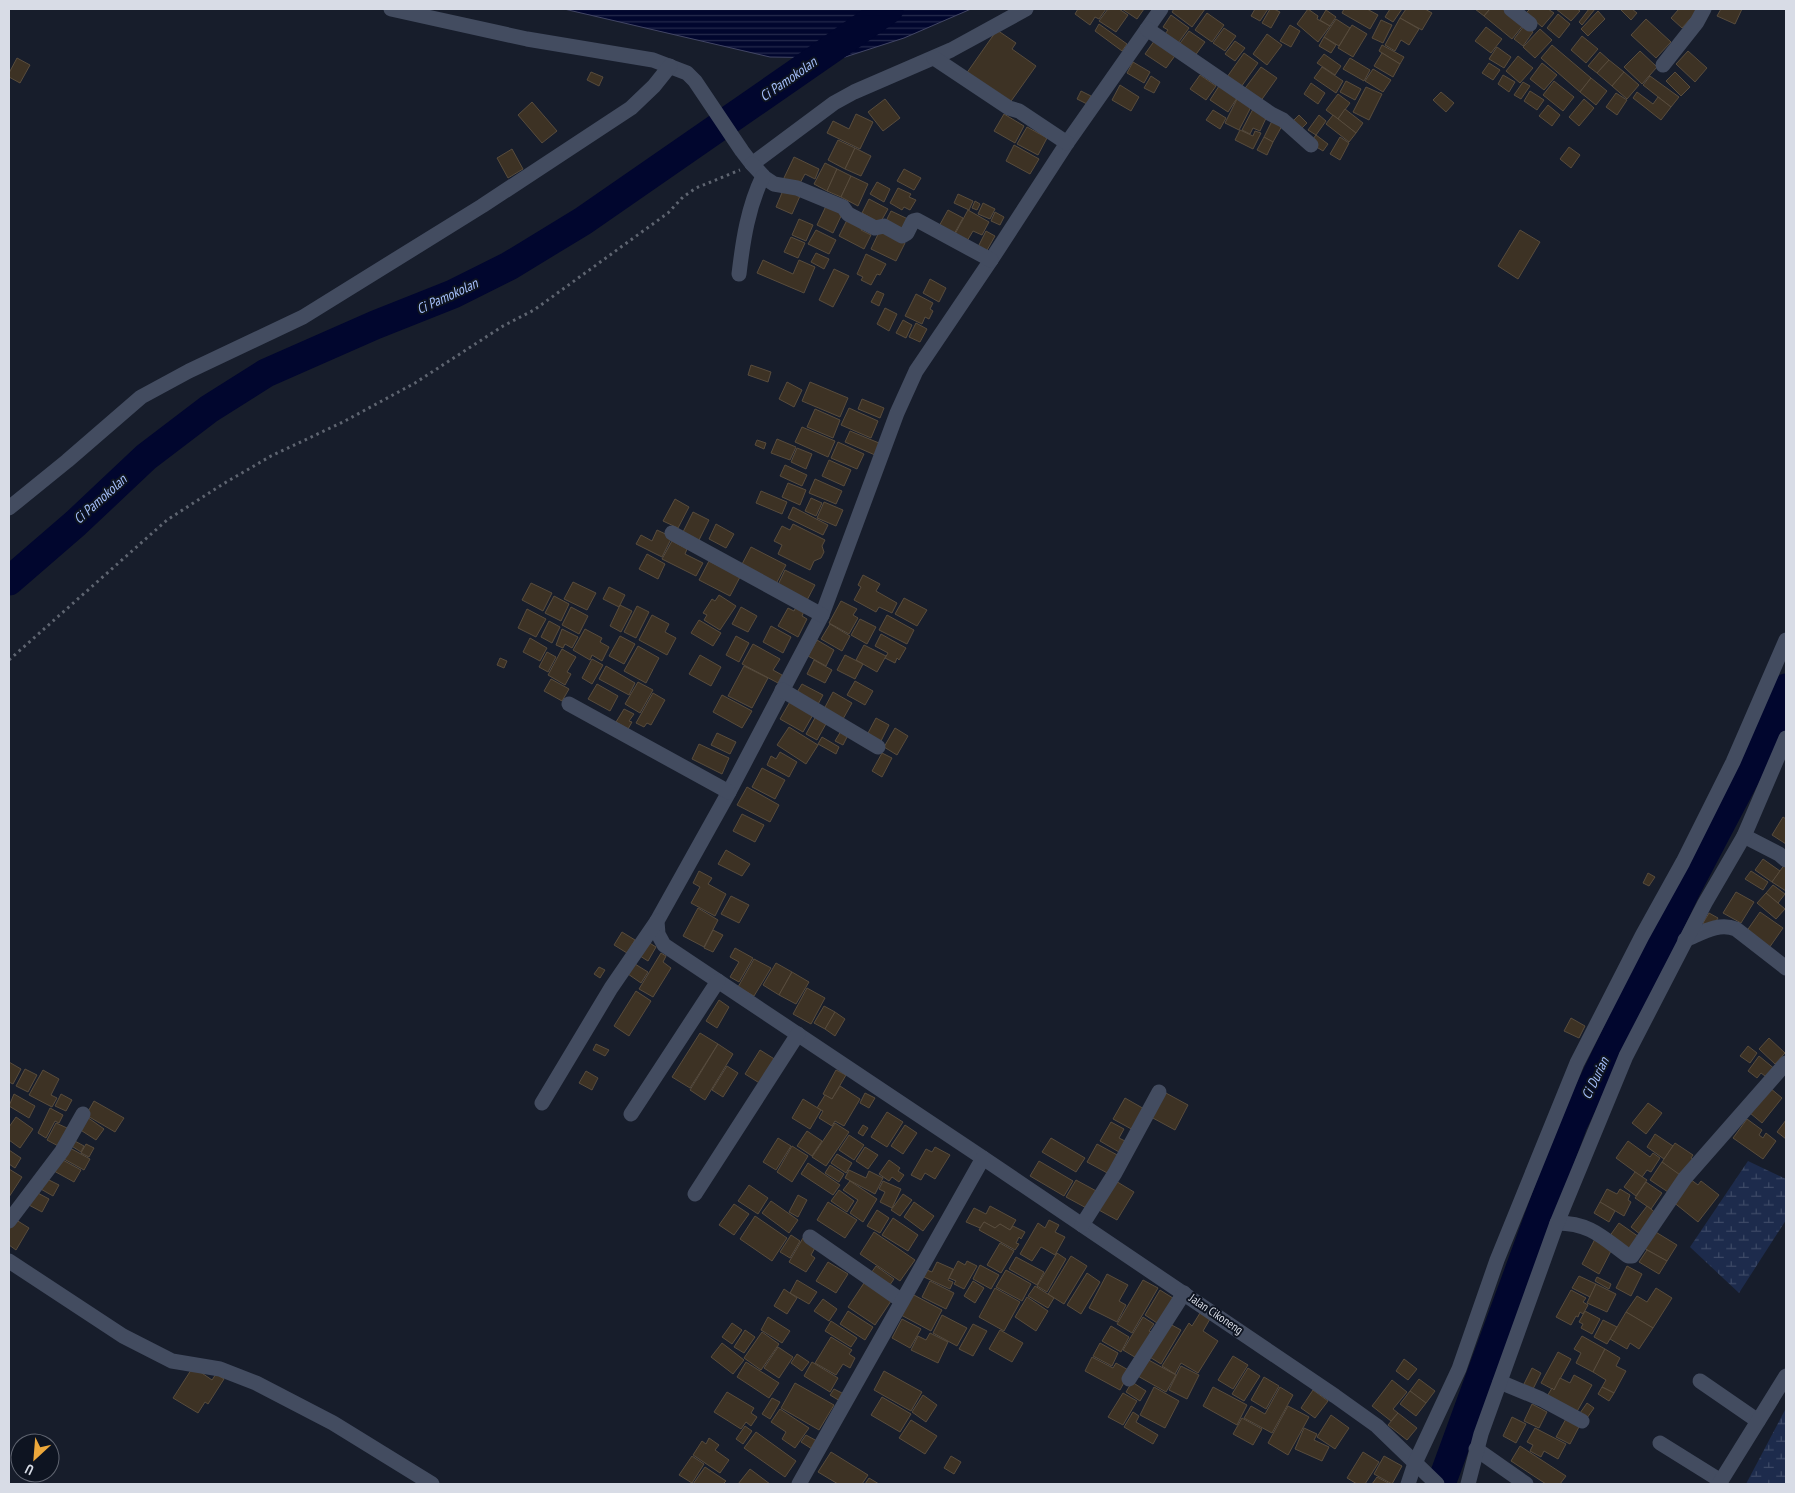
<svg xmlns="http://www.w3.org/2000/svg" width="1795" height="1493" font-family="'PT Sans Narrow',sans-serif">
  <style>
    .wetland { fill: url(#wetland-marsh) }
    .water { fill: url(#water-rules); stroke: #424665 }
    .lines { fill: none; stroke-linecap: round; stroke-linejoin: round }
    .river { stroke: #01062e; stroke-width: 29 }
    .building { fill: #3d3224; stroke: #584c3d }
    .path { stroke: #5f6571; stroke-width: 3; stroke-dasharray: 2.5 4; stroke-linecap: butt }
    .minor { stroke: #434c60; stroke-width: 15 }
    .labels { text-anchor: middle; stroke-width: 4; stroke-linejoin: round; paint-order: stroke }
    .street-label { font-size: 12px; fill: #d8dce6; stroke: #0e1421 }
    .water-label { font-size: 14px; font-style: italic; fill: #a6c0fb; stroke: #0e1421 }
  </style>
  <defs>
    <pattern id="wetland-marsh" width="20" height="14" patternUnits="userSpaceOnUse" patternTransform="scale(1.25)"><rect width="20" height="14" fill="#1d2b4c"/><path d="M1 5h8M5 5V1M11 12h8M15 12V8" fill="none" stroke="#3d4966"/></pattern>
    <pattern id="water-rules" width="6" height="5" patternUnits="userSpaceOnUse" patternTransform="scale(1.25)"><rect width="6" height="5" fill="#01062e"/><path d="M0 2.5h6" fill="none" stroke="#252a4c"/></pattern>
  </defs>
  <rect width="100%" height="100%" fill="#171d2b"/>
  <!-- wetland -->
  <g class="wetland">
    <path d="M 1748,1161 L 1786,1179 L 1786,1220 L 1739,1293 L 1690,1247 Z"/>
    <path d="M 1786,1408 L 1786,1484 L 1746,1484 Z"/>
  </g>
  <!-- water -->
  <path class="water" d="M 564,9 L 971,9 L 904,38 L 842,58 L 770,57 Z"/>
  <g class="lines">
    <!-- river -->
    <g class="river">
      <path d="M 9,581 L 76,523 L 146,457 L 209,409 L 266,373 L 375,325 L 453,294 L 509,266 L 583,221 L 889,9"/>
      <path d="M 1441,1484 L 1573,1124 L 1687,888 L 1768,734 L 1786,688"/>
    </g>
  </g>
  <!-- building -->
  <g class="building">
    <path d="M 1078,9 L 1106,9 L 1099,19 L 1095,17 L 1090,25 L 1075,14 Z"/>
    <path d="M 1108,9 L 1119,9 L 1128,15 L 1116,32 L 1099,21 Z"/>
    <path d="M 1122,9 L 1144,9 L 1137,19 Z"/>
    <path d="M 1174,9 L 1205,9 L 1192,27 L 1172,12 Z"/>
    <path d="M 1255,9 L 1268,9 L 1260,21 L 1251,16 Z"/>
    <path d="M 1270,9 L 1274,9 L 1280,12 L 1271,28 L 1262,23 Z"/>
    <path d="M 1308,9 L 1318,16 L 1317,19 L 1330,26 L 1318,42 L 1297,24 Z"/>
    <path d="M 1344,9 L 1367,9 L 1378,15 L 1370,29 L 1342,13 Z"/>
    <path d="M 1390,9 L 1402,9 L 1393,22 L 1385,17 Z"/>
    <path d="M 1406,9 L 1425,9 L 1432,13 L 1422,30 L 1400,18 Z"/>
    <path d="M 1475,9 L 1490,9 L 1484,16 Z"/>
    <path d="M 1490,9 L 1504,9 L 1524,24 L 1512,39 L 1484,16 Z"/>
    <path d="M 1530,9 L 1548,9 L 1554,13 L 1542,27 L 1526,13 Z"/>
    <path d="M 1556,9 L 1577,9 L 1580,11 L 1571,21 Z"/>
    <path d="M 1589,9 L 1595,9 L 1582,25 L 1579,22 Z"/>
    <path d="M 1620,9 L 1632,9 L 1637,13 L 1631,20 Z"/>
    <path d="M 1679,9 L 1699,9 L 1682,28 L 1671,18 Z"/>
    <path d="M 1721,9 L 1742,9 L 1735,24 L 1717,16 Z"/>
    <path d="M 1326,10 L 1336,17 L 1330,26 L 1320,20 Z"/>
    <path d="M 1598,11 L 1605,19 L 1588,36 L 1581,29 Z"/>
    <path d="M 1207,13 L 1224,25 L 1212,42 L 1195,30 Z"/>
    <path d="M 1558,14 L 1570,24 L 1559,38 L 1547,28 Z"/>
    <path d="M 1171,15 L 1189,28 L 1176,46 L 1163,37 L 1168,30 L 1163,27 Z"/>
    <path d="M 1400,18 L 1419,29 L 1409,45 L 1401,40 L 1395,51 L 1385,45 Z"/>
    <path d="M 1336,19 L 1350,28 L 1339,46 L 1324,37 Z"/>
    <path d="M 1646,19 L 1671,42 L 1656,58 L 1631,35 Z"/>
    <path d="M 1381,20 L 1392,25 L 1383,43 L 1372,38 Z"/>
    <path d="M 1099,24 L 1127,44 L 1122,51 L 1095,31 Z"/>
    <path d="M 1290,25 L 1300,31 L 1291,47 L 1280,41 Z"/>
    <path d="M 1352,25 L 1367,34 L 1353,57 L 1338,48 Z"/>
    <path d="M 1524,26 L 1533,32 L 1523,46 L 1514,39 Z"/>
    <path d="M 1486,27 L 1502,39 L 1491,53 L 1475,41 Z"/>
    <path d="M 1224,28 L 1236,36 L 1225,51 L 1213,43 Z"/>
    <path d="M 1540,29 L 1552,40 L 1535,58 L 1523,47 Z"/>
    <path d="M 997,30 L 1016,43 L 1012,49 L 1036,66 L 1009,104 L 966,74 Z"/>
    <path d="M 1189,31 L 1205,42 L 1194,57 L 1178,46 Z"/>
    <path d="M 1267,34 L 1282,45 L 1267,65 L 1253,54 Z"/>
    <path d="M 1582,36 L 1598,49 L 1586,63 L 1571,50 Z"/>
    <path d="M 1157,37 L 1177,53 L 1166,68 L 1145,54 Z"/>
    <path d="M 1324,37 L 1336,45 L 1331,53 L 1319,46 Z"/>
    <path d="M 1235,41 L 1245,48 L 1235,61 L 1225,54 Z"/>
    <path d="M 1382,45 L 1404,57 L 1400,64 L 1379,51 Z"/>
    <path d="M 1552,45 L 1591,78 L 1580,92 L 1541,58 Z"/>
    <path d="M 1497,47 L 1511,57 L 1504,68 L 1489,59 Z"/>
    <path d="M 1640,51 L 1657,67 L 1642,84 L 1624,67 Z"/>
    <path d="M 1688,51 L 1707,68 L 1695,82 L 1676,64 Z"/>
    <path d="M 1600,52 L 1609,60 L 1597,73 L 1588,66 Z"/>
    <path d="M 1244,53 L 1258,63 L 1241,87 L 1227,77 Z"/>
    <path d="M 1382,53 L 1400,64 L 1393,77 L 1374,66 Z"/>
    <path d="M 1324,54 L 1341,66 L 1335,75 L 1317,63 Z"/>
    <path d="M 1518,56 L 1533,68 L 1520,83 L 1506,71 Z"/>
    <path d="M 17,58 L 30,65 L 20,83 L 9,77 L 9,73 Z"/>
    <path d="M 1350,58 L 1370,70 L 1364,81 L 1343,69 Z"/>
    <path d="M 1609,60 L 1624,72 L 1612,86 L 1597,73 Z"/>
    <path d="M 1133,62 L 1150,72 L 1144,83 L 1127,73 Z"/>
    <path d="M 1489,63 L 1500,70 L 1493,80 L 1482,73 Z"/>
    <path d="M 1542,63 L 1557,75 L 1544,90 L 1530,79 Z"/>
    <path d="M 1261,67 L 1277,78 L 1260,102 L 1243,91 Z"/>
    <path d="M 1322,67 L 1343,81 L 1336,93 L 1314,78 Z"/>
    <path d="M 1373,69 L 1391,80 L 1383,92 L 1365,81 Z"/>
    <path d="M 591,72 L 603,77 L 599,86 L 587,80 Z"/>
    <path d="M 1624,72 L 1639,85 L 1627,99 L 1612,86 Z"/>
    <path d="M 1675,72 L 1690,87 L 1681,96 L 1666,81 Z"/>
    <path d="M 1200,75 L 1216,86 L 1206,100 L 1190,89 Z"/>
    <path d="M 1503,75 L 1515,82 L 1509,92 L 1498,84 Z"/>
    <path d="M 1151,76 L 1160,82 L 1154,93 L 1144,88 Z"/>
    <path d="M 1650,76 L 1679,97 L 1671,107 L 1643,85 Z"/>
    <path d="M 1591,78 L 1607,91 L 1596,105 L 1580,92 Z"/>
    <path d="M 1346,81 L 1361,89 L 1355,100 L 1340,92 Z"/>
    <path d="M 1554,81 L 1574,97 L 1563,111 L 1543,95 Z"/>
    <path d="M 1523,82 L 1530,86 L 1521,99 L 1514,95 Z"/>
    <path d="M 1311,83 L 1325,93 L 1318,104 L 1304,94 Z"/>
    <path d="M 1120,85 L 1139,97 L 1131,111 L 1112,100 Z"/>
    <path d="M 1219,86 L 1237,98 L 1228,112 L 1210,100 Z"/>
    <path d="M 1366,87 L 1382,94 L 1369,120 L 1353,112 Z"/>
    <path d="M 1081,91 L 1091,96 L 1087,104 L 1077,99 Z"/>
    <path d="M 1530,91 L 1544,100 L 1537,110 L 1524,101 Z"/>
    <path d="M 1441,92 L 1454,103 L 1446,112 L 1433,100 Z"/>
    <path d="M 1637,92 L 1653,104 L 1658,97 L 1671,107 L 1661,120 L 1633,98 Z"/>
    <path d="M 1616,93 L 1627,100 L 1617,115 L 1606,107 Z"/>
    <path d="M 1338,94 L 1350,103 L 1338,119 L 1326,110 Z"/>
    <path d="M 885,99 L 900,118 L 883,131 L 868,112 Z"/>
    <path d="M 1237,99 L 1251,107 L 1239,130 L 1225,123 Z"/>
    <path d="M 1584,99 L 1594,108 L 1579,126 L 1569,117 Z"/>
    <path d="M 532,102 L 557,131 L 542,143 L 518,115 Z"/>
    <path d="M 1548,105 L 1560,115 L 1552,126 L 1539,116 Z"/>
    <path d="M 1253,109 L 1267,116 L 1260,131 L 1253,128 L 1250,134 L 1242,130 Z"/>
    <path d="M 1345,109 L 1363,123 L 1356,133 L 1338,119 Z"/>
    <path d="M 1213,110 L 1226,118 L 1220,129 L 1206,120 Z"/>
    <path d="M 856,114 L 873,122 L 860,149 L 827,133 L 833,121 L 849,129 Z"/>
    <path d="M 1004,114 L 1024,126 L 1015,143 L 994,131 Z"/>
    <path d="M 1299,115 L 1307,123 L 1298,132 L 1290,124 Z"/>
    <path d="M 1319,115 L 1326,121 L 1316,135 L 1308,130 Z"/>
    <path d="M 1333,115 L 1356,133 L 1349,142 L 1326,124 Z"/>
    <path d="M 1273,119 L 1283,124 L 1273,142 L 1264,137 Z"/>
    <path d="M 1027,127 L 1047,138 L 1038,155 L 1017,144 Z"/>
    <path d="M 1240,130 L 1253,136 L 1255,131 L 1261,133 L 1253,149 L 1235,140 Z"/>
    <path d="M 1316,135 L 1328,144 L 1323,151 L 1310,143 Z"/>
    <path d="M 1264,137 L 1273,142 L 1267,155 L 1257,150 Z"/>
    <path d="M 1340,137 L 1349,143 L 1340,160 L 1330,154 Z"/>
    <path d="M 838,140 L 855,148 L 845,169 L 828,160 Z"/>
    <path d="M 1014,145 L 1039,159 L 1030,174 L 1006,161 Z"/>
    <path d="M 1569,147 L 1580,155 L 1571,168 L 1560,159 Z"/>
    <path d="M 855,148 L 871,156 L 861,176 L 845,169 Z"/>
    <path d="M 512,149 L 523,169 L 508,178 L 497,158 Z"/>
    <path d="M 794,157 L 819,169 L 815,179 L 805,174 L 798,187 L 783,180 Z"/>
    <path d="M 825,163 L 837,169 L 827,191 L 814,184 Z"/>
    <path d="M 837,169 L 851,176 L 841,197 L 827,191 Z"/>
    <path d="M 904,169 L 921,178 L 914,190 L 897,181 Z"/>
    <path d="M 851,176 L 868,184 L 858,206 L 841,197 Z"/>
    <path d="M 877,182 L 890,189 L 884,202 L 870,194 Z"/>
    <path d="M 784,188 L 800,196 L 792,214 L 776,207 Z"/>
    <path d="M 898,188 L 911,194 L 909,197 L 916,200 L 910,210 L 904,207 L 902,210 L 890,203 Z"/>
    <path d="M 958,194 L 973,201 L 969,210 L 954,203 Z"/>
    <path d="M 869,199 L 888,209 L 880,223 L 862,213 Z"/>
    <path d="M 975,201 L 980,204 L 977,210 L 972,208 Z"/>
    <path d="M 983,203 L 995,209 L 990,219 L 978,214 Z"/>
    <path d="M 826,206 L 842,214 L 833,233 L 817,225 Z"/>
    <path d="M 948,210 L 963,218 L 953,236 L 938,228 Z"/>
    <path d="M 968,210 L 989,222 L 982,235 L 973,231 L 967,241 L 955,234 Z"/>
    <path d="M 891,211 L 908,219 L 901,233 L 884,225 Z"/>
    <path d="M 995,212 L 1004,217 L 1000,225 L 991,221 Z"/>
    <path d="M 799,219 L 813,225 L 806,241 L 792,235 Z"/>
    <path d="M 847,220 L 862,228 L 861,230 L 871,235 L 864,249 L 839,236 Z"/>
    <path d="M 816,230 L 836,240 L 829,254 L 808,244 Z"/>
    <path d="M 880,230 L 905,243 L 896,261 L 871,249 Z"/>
    <path d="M 1520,230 L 1540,242 L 1518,279 L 1498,266 Z"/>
    <path d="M 986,231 L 995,236 L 986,252 L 978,247 Z"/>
    <path d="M 791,237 L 805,243 L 798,258 L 784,252 Z"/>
    <path d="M 816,253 L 829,259 L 824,269 L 811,262 Z"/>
    <path d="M 866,254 L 886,264 L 880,275 L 877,274 L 871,285 L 861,280 L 863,277 L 857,274 Z"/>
    <path d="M 763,260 L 793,274 L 799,260 L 815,267 L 804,293 L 757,273 Z"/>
    <path d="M 834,269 L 849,276 L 833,307 L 819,300 Z"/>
    <path d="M 930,279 L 946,288 L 939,302 L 923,293 Z"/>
    <path d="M 877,291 L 884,294 L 879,306 L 871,302 Z"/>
    <path d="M 916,294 L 933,303 L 930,309 L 933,311 L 929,319 L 925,317 L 922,324 L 905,316 Z"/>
    <path d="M 885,308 L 897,314 L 889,331 L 877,324 Z"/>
    <path d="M 903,320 L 912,325 L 906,338 L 896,333 Z"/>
    <path d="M 916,323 L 927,329 L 920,342 L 909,337 Z"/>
    <path d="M 751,365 L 771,372 L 768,382 L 748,375 Z"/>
    <path d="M 787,382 L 802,390 L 794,407 L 779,399 Z"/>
    <path d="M 810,382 L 848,398 L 840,417 L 802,401 Z"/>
    <path d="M 862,399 L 884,408 L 880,418 L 858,409 Z"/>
    <path d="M 849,408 L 878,421 L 871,438 L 841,425 Z"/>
    <path d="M 815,409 L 840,420 L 833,438 L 807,427 Z"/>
    <path d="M 802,427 L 835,441 L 828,457 L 795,442 Z"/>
    <path d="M 850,431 L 879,443 L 875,455 L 845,442 Z"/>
    <path d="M 777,439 L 796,447 L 790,460 L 771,453 Z"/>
    <path d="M 757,440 L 766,443 L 764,449 L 755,445 Z"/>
    <path d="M 838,442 L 864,454 L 857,469 L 831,458 Z"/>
    <path d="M 797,448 L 812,454 L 806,469 L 791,462 Z"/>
    <path d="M 829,460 L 851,470 L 844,486 L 822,476 Z"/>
    <path d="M 785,465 L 807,475 L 802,486 L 780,476 Z"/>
    <path d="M 815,479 L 842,491 L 836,504 L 809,493 Z"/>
    <path d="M 788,483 L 806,490 L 800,505 L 782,497 Z"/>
    <path d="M 761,491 L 787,502 L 782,514 L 756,503 Z"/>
    <path d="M 811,498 L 822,503 L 816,516 L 805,511 Z"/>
    <path d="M 675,499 L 689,507 L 678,528 L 663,521 Z"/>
    <path d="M 824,502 L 843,510 L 836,526 L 817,518 Z"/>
    <path d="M 793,507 L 828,525 L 823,535 L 788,518 Z"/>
    <path d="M 693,512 L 709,520 L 698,542 L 682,534 Z"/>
    <path d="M 716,524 L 734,534 L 726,548 L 709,539 Z"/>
    <path d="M 793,524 L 825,540 L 822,546 L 824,552 L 821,558 L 814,561 L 810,570 L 778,554 L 782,545 L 774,541 L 782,526 L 790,530 Z"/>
    <path d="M 657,530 L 672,537 L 662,557 L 636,544 L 641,535 L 652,541 Z"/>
    <path d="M 672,541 L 687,549 L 685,554 L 703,563 L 696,576 L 662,559 Z"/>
    <path d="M 751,547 L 786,565 L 776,584 L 741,566 Z"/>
    <path d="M 647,554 L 665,564 L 658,579 L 639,569 Z"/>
    <path d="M 709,561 L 740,577 L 730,596 L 699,580 Z"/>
    <path d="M 785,570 L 815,585 L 806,602 L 777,587 Z"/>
    <path d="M 863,575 L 880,584 L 876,591 L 897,603 L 892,613 L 879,607 L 876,612 L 854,600 L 861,587 L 858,585 Z"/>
    <path d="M 573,582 L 596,593 L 587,610 L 564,599 Z"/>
    <path d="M 531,583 L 552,593 L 543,611 L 522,600 Z"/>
    <path d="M 609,587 L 625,595 L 619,607 L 603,599 Z"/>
    <path d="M 719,595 L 736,606 L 720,630 L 704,620 L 707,615 L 703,613 L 712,599 L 715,601 Z"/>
    <path d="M 554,596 L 569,604 L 561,621 L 545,613 Z"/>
    <path d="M 904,598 L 927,610 L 917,626 L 895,614 Z"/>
    <path d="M 841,601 L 857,609 L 853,615 L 858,618 L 849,634 L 829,623 Z"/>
    <path d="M 620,605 L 632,611 L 621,632 L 610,626 Z"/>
    <path d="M 637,606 L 649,612 L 636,638 L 624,632 Z"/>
    <path d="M 571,607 L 588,616 L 579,634 L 562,625 Z"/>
    <path d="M 741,607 L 757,616 L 748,632 L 732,624 Z"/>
    <path d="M 796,607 L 804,611 L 802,616 L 807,619 L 798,637 L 778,626 L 788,608 L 794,611 Z"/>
    <path d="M 527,609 L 546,619 L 536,637 L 518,628 Z"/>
    <path d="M 652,615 L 669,624 L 665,632 L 676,638 L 667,655 L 639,640 Z"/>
    <path d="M 887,615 L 914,630 L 907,644 L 879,630 Z"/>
    <path d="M 860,619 L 876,627 L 867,644 L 851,635 Z"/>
    <path d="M 699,620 L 721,633 L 713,646 L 691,633 Z"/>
    <path d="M 549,621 L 560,627 L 552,643 L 541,637 Z"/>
    <path d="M 830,624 L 850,636 L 842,651 L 821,639 Z"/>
    <path d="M 771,626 L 791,637 L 783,653 L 763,642 Z"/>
    <path d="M 562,629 L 578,637 L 572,648 L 565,644 L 563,648 L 556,645 Z"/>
    <path d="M 585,629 L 602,638 L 600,642 L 609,647 L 602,661 L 592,655 L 590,660 L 573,650 Z"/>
    <path d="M 881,634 L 906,648 L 899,660 L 897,658 L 895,663 L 885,658 L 888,653 L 875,646 Z"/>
    <path d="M 620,636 L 635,644 L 624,664 L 609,656 Z"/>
    <path d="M 736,636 L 749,643 L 739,662 L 726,655 Z"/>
    <path d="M 530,638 L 547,648 L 540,661 L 523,652 Z"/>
    <path d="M 817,640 L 834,650 L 826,666 L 808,656 Z"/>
    <path d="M 753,644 L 780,659 L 773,670 L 782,675 L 778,683 L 742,664 Z"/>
    <path d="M 864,645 L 886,656 L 877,672 L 856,660 Z"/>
    <path d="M 638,646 L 659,658 L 646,683 L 624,671 Z"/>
    <path d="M 562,649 L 576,657 L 567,672 L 571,674 L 565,685 L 548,675 Z"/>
    <path d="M 547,652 L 556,657 L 548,672 L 539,667 Z"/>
    <path d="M 700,655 L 721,667 L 711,686 L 689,674 Z"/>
    <path d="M 845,655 L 863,664 L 855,679 L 837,670 Z"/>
    <path d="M 500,658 L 507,661 L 504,668 L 497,665 Z"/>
    <path d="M 592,659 L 603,665 L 592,684 L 582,678 Z"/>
    <path d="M 814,660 L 832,670 L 825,683 L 807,674 Z"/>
    <path d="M 606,666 L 635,683 L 629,695 L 599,679 Z"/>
    <path d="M 744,666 L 768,678 L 752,708 L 728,696 Z"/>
    <path d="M 551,679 L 569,689 L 562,701 L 544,691 Z"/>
    <path d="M 855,681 L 873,691 L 865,705 L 847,695 Z"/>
    <path d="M 638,682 L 653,690 L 640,713 L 625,704 Z"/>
    <path d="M 597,684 L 618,696 L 610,711 L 588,699 Z"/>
    <path d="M 802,684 L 823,695 L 817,706 L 796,694 Z"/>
    <path d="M 833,692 L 852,703 L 843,719 L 824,709 Z"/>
    <path d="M 653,693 L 665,700 L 651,725 L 647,723 L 644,727 L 636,723 Z"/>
    <path d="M 722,695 L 752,711 L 742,728 L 713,712 Z"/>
    <path d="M 791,700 L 814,713 L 803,732 L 780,719 Z"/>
    <path d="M 624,709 L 634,714 L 629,721 L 632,722 L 628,729 L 616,722 Z"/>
    <path d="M 816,716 L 827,722 L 817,740 L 806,734 Z"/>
    <path d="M 876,718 L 889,725 L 880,743 L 867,735 Z"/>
    <path d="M 789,727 L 818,745 L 806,764 L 777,745 Z"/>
    <path d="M 895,728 L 908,736 L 897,755 L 884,747 Z"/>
    <path d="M 841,731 L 848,735 L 843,745 L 835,741 Z"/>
    <path d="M 717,733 L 736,742 L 730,754 L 711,745 Z"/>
    <path d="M 822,737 L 839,747 L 836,754 L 818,744 Z"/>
    <path d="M 699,744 L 729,758 L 722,774 L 692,759 Z"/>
    <path d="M 780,752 L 797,762 L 789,777 L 767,765 L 771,756 L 776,759 Z"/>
    <path d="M 882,753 L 892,758 L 882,777 L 872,771 Z"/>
    <path d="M 762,768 L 785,780 L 775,799 L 752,787 Z"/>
    <path d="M 747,787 L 779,805 L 770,822 L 737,805 Z"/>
    <path d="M 742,814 L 764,825 L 755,842 L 733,831 Z"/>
    <path d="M 1783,817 L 1786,819 L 1786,844 L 1772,835 Z"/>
    <path d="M 726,850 L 750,864 L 742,876 L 718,864 Z"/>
    <path d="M 1763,859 L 1780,871 L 1772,882 L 1755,870 Z"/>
    <path d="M 1785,864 L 1786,866 L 1786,891 L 1772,882 Z"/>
    <path d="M 699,871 L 712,878 L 708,884 L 726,894 L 715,916 L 691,903 L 700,887 L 693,883 Z"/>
    <path d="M 1751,871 L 1768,882 L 1763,890 L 1745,879 Z"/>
    <path d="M 1648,873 L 1655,877 L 1649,886 L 1643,883 Z"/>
    <path d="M 1773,885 L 1785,894 L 1778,903 L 1766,893 Z"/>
    <path d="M 1736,892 L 1754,902 L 1741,923 L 1723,913 Z"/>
    <path d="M 1766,893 L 1785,909 L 1776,919 L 1757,903 Z"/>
    <path d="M 731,896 L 749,905 L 739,923 L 721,914 Z"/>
    <path d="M 698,908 L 718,920 L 704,947 L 683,936 Z"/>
    <path d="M 1760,912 L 1783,928 L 1769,948 L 1746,932 Z"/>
    <path d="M 1709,913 L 1718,918 L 1712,928 L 1703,923 Z"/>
    <path d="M 713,930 L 723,935 L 713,952 L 704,948 Z"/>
    <path d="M 622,932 L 635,940 L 627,953 L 614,945 Z"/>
    <path d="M 648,942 L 656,947 L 648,961 L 640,956 Z"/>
    <path d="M 735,948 L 753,958 L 739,982 L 730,977 L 739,962 L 730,957 Z"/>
    <path d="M 661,953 L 666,956 L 663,962 L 671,968 L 653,997 L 639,989 Z"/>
    <path d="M 754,959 L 771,968 L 754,996 L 738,987 Z"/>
    <path d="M 776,963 L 792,972 L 779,995 L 763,985 Z"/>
    <path d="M 635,964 L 648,972 L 641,983 L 628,974 Z"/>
    <path d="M 599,967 L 605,970 L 600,978 L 594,974 Z"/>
    <path d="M 792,972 L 809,982 L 796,1004 L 779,995 Z"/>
    <path d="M 807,988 L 825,998 L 811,1024 L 793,1014 Z"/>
    <path d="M 636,991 L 651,1001 L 629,1036 L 614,1026 Z"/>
    <path d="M 719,1000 L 729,1007 L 717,1028 L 706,1021 Z"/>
    <path d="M 824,1006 L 835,1012 L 825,1029 L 814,1023 Z"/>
    <path d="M 835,1012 L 845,1019 L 835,1036 L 825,1029 Z"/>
    <path d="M 1571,1018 L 1585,1026 L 1579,1038 L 1564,1031 Z"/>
    <path d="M 700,1033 L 718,1044 L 690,1088 L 672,1077 Z"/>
    <path d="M 1769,1038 L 1785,1053 L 1775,1064 L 1759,1049 Z"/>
    <path d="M 596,1044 L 609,1050 L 605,1056 L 593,1050 Z"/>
    <path d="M 718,1044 L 733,1054 L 705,1100 L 690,1090 Z"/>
    <path d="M 1748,1046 L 1757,1053 L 1750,1063 L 1740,1056 Z"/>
    <path d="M 760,1050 L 776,1060 L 761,1084 L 745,1074 Z"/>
    <path d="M 1759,1056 L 1776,1070 L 1769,1079 L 1761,1073 L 1757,1078 L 1748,1071 Z"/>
    <path d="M 9,1062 L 21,1069 L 13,1084 L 9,1082 Z"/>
    <path d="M 727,1066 L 738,1073 L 723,1097 L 712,1090 Z"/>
    <path d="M 25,1069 L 37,1075 L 28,1092 L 16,1086 Z"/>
    <path d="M 43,1070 L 59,1079 L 51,1095 L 57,1098 L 52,1107 L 29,1095 Z"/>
    <path d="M 836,1070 L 846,1075 L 832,1099 L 823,1094 Z"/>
    <path d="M 586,1071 L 598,1078 L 592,1090 L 579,1083 Z"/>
    <path d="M 840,1086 L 860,1099 L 844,1126 L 835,1121 L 832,1126 L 819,1118 L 823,1111 L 817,1108 L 825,1095 L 832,1099 Z"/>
    <path d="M 1770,1088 L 1782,1098 L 1762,1123 L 1750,1113 Z"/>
    <path d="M 1164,1092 L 1188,1105 L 1175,1130 L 1151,1117 Z"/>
    <path d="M 865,1093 L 875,1098 L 869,1108 L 860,1103 Z"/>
    <path d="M 14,1094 L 35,1106 L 29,1118 L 9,1106 Z"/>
    <path d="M 61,1094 L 72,1100 L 66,1111 L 55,1106 Z"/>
    <path d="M 1125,1098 L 1146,1110 L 1135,1131 L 1113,1119 Z"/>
    <path d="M 803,1099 L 821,1110 L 810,1129 L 792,1118 Z"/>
    <path d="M 94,1101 L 124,1118 L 115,1132 L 86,1115 Z"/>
    <path d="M 1648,1103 L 1662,1113 L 1646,1134 L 1632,1123 Z"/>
    <path d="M 50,1108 L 63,1115 L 59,1123 L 55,1121 L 46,1138 L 38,1133 Z"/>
    <path d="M 887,1112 L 903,1122 L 887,1147 L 871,1137 Z"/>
    <path d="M 16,1117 L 33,1129 L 20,1148 L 9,1140 L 9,1127 Z"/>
    <path d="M 87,1117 L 104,1129 L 96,1140 L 79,1129 Z"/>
    <path d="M 1747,1119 L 1762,1130 L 1759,1135 L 1763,1138 L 1766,1133 L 1776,1141 L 1763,1159 L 1733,1138 Z"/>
    <path d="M 1786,1120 L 1786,1139 L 1777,1132 Z"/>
    <path d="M 1111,1122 L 1124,1129 L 1119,1138 L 1125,1141 L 1119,1152 L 1100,1141 Z"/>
    <path d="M 56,1123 L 67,1128 L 62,1148 L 47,1140 Z"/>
    <path d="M 835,1123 L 849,1132 L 826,1166 L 812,1157 Z"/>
    <path d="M 863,1125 L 868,1128 L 863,1136 L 858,1133 Z"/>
    <path d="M 905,1125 L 917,1133 L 903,1154 L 891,1146 Z"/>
    <path d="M 807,1131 L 822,1141 L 812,1156 L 797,1146 Z"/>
    <path d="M 1655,1134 L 1673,1146 L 1664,1159 L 1647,1147 Z"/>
    <path d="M 849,1135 L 864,1145 L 854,1160 L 839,1150 Z"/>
    <path d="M 778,1138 L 791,1146 L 776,1170 L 763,1162 Z"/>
    <path d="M 1051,1138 L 1085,1158 L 1076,1172 L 1042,1152 Z"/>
    <path d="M 73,1140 L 84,1146 L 81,1152 L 70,1145 Z"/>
    <path d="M 1628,1141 L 1650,1157 L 1653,1153 L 1660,1158 L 1651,1172 L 1647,1170 L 1642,1177 L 1616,1158 Z"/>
    <path d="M 1675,1143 L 1693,1155 L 1691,1158 L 1696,1161 L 1679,1175 L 1662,1162 Z"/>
    <path d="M 86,1144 L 94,1148 L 89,1157 L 81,1153 Z"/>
    <path d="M 1097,1144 L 1121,1157 L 1111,1175 L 1087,1162 Z"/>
    <path d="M 792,1146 L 808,1156 L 792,1182 L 777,1172 Z"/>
    <path d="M 865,1147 L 878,1155 L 868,1169 L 856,1161 Z"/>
    <path d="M 935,1147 L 950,1155 L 935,1179 L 925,1173 L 921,1180 L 911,1175 L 926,1149 L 932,1152 Z"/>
    <path d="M 70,1148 L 90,1159 L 84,1170 L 64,1159 Z"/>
    <path d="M 9,1150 L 21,1158 L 15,1168 L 9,1164 Z"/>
    <path d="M 837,1154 L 852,1163 L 846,1173 L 831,1163 Z"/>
    <path d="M 61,1159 L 81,1170 L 74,1182 L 54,1171 Z"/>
    <path d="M 889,1160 L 900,1168 L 898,1171 L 904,1175 L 899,1182 L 892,1177 L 889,1181 L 879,1174 Z"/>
    <path d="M 1039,1161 L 1073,1181 L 1064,1196 L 1030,1176 Z"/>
    <path d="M 1662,1162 L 1683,1177 L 1671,1194 L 1650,1180 Z"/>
    <path d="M 808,1163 L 840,1185 L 833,1195 L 801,1174 Z"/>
    <path d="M 830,1165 L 844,1174 L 839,1182 L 825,1173 Z"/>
    <path d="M 9,1169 L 22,1177 L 9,1197 Z"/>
    <path d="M 849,1170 L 866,1178 L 869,1171 L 883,1178 L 875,1194 L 845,1178 Z"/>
    <path d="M 1635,1172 L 1647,1180 L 1636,1196 L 1624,1187 Z"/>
    <path d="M 45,1178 L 59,1185 L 53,1196 L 39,1188 Z"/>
    <path d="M 1690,1179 L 1698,1185 L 1701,1181 L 1719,1195 L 1698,1222 L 1672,1201 Z"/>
    <path d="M 1076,1180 L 1100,1193 L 1090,1210 L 1066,1197 Z"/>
    <path d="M 1114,1180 L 1134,1192 L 1117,1220 L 1097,1209 Z"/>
    <path d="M 850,1181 L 877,1199 L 863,1222 L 850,1213 L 858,1200 L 843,1190 Z"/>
    <path d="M 883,1181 L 901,1189 L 892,1208 L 880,1202 L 885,1192 L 879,1189 Z"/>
    <path d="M 1646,1182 L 1662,1193 L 1651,1209 L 1635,1198 Z"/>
    <path d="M 749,1185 L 768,1198 L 758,1214 L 738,1201 Z"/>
    <path d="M 1607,1189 L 1617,1194 L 1620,1189 L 1630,1195 L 1628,1200 L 1631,1202 L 1624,1216 L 1600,1202 Z"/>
    <path d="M 839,1190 L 854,1201 L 847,1212 L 831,1201 Z"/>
    <path d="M 34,1191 L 49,1199 L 42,1212 L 27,1204 Z"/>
    <path d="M 903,1194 L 912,1200 L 900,1216 L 891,1210 Z"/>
    <path d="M 798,1195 L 807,1200 L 798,1217 L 789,1212 Z"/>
    <path d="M 771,1201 L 798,1220 L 789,1233 L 762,1213 Z"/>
    <path d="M 828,1202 L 857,1220 L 845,1238 L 817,1220 Z"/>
    <path d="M 914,1202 L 934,1216 L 923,1231 L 904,1217 Z"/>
    <path d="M 1600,1202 L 1615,1211 L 1609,1222 L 1594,1213 Z"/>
    <path d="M 734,1204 L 749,1214 L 734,1235 L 719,1225 Z"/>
    <path d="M 990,1206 L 1016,1220 L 1010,1230 L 1000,1224 L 995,1228 L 984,1222 L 980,1228 L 966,1222 L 974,1208 L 986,1214 Z"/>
    <path d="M 1647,1206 L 1657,1214 L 1641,1235 L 1631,1227 Z"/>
    <path d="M 877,1210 L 889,1218 L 880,1233 L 867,1226 Z"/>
    <path d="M 755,1216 L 787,1238 L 772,1261 L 740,1239 Z"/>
    <path d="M 13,1218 L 29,1228 L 16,1250 L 9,1245 L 9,1224 Z"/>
    <path d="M 893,1218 L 918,1235 L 908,1251 L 882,1235 Z"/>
    <path d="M 1049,1220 L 1059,1225 L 1055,1232 L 1065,1237 L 1055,1255 L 1041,1247 L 1032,1261 L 1020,1254 L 1038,1223 L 1045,1228 Z"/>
    <path d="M 984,1222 L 995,1228 L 1000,1224 L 1010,1230 L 1013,1226 L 1025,1232 L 1021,1239 L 1019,1237 L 1016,1243 L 1019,1244 L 1015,1250 L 979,1230 Z"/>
    <path d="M 1619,1223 L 1642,1239 L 1633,1253 L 1609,1237 Z"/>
    <path d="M 1654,1231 L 1677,1245 L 1667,1261 L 1644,1248 Z"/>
    <path d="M 874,1232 L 915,1260 L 900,1281 L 860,1254 Z"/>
    <path d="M 791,1235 L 800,1241 L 790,1258 L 780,1252 Z"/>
    <path d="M 803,1238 L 816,1246 L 811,1255 L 815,1258 L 806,1272 L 789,1262 Z"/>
    <path d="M 1595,1239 L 1612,1249 L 1599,1274 L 1582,1264 Z"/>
    <path d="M 1000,1243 L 1014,1251 L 1001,1273 L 987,1265 Z"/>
    <path d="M 1647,1250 L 1667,1261 L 1659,1274 L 1639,1262 Z"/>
    <path d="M 1057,1253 L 1066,1259 L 1047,1292 L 1037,1286 Z"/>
    <path d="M 1071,1256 L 1087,1266 L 1064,1304 L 1048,1294 Z"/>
    <path d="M 1016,1257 L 1044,1272 L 1037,1285 L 1009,1269 Z"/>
    <path d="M 958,1261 L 965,1265 L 967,1261 L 977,1266 L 964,1289 L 954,1284 L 956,1281 L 949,1278 Z"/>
    <path d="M 828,1262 L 848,1274 L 836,1293 L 816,1281 Z"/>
    <path d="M 937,1262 L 953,1269 L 948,1280 L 953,1282 L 950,1289 L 924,1277 L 927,1270 L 932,1272 Z"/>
    <path d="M 980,1265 L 999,1275 L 991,1289 L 973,1279 Z"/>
    <path d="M 876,1266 L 894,1279 L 887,1289 L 869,1276 Z"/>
    <path d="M 1627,1266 L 1642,1274 L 1631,1296 L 1616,1288 Z"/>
    <path d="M 1006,1270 L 1031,1284 L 1022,1301 L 996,1287 Z"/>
    <path d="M 1087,1273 L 1100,1282 L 1081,1314 L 1067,1305 Z"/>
    <path d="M 1107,1274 L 1128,1285 L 1119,1301 L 1126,1305 L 1117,1322 L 1089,1308 Z"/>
    <path d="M 1579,1276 L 1596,1284 L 1590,1297 L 1572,1288 Z"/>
    <path d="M 1597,1277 L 1611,1284 L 1609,1289 L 1595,1281 Z"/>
    <path d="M 797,1280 L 817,1292 L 809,1304 L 790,1293 Z"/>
    <path d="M 866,1280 L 893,1298 L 875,1325 L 848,1307 Z"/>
    <path d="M 1143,1280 L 1158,1288 L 1132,1333 L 1117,1324 Z"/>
    <path d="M 930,1281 L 954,1293 L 946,1309 L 922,1297 Z"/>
    <path d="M 973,1281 L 984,1288 L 975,1303 L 964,1296 Z"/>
    <path d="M 1596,1284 L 1616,1294 L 1607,1312 L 1587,1303 Z"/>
    <path d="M 1035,1286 L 1054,1298 L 1048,1308 L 1028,1296 Z"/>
    <path d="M 995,1288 L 1020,1302 L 1004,1331 L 979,1317 Z"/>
    <path d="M 1656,1288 L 1672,1298 L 1653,1328 L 1626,1312 L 1637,1296 L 1647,1302 Z"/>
    <path d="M 784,1289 L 797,1298 L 787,1314 L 774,1306 Z"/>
    <path d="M 1160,1290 L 1176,1300 L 1160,1325 L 1145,1315 Z"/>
    <path d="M 1571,1290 L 1586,1298 L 1583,1302 L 1588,1305 L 1583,1314 L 1580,1312 L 1578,1317 L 1576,1316 L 1571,1325 L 1556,1317 Z"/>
    <path d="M 912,1294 L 942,1310 L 931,1331 L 901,1315 Z"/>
    <path d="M 1027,1297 L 1048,1311 L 1036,1331 L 1015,1317 Z"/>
    <path d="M 823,1299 L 837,1309 L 829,1321 L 814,1311 Z"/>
    <path d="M 848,1311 L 873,1327 L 865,1340 L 840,1324 Z"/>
    <path d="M 1585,1311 L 1600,1319 L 1592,1334 L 1581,1328 L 1583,1324 L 1579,1322 Z"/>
    <path d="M 1626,1312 L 1653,1328 L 1639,1349 L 1630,1343 L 1627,1349 L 1610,1339 Z"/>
    <path d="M 1200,1313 L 1210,1319 L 1203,1331 L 1218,1341 L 1198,1373 L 1181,1363 L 1175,1374 L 1162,1366 L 1189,1323 L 1192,1326 Z"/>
    <path d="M 942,1315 L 967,1328 L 957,1346 L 933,1333 Z"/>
    <path d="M 768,1317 L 790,1331 L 782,1343 L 761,1330 Z"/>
    <path d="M 1143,1317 L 1154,1324 L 1149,1331 L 1154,1333 L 1138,1359 L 1123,1350 Z"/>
    <path d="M 902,1319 L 921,1329 L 910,1348 L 892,1338 Z"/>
    <path d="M 1603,1320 L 1617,1327 L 1607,1344 L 1594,1337 Z"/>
    <path d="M 831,1321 L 857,1338 L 851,1347 L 825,1331 Z"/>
    <path d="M 732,1323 L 742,1330 L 732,1344 L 722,1337 Z"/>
    <path d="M 1168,1323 L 1181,1330 L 1161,1364 L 1148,1356 Z"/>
    <path d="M 973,1324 L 987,1331 L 973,1356 L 959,1349 Z"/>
    <path d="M 1111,1326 L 1129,1337 L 1121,1352 L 1102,1341 Z"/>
    <path d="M 745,1330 L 755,1337 L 744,1353 L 734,1347 Z"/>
    <path d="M 1000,1330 L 1023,1343 L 1012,1362 L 989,1349 Z"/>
    <path d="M 762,1332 L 779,1344 L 761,1370 L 744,1358 Z"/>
    <path d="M 930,1333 L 948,1342 L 938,1363 L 911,1350 L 918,1336 L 926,1340 Z"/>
    <path d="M 1582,1336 L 1605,1349 L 1593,1372 L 1576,1363 L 1581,1353 L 1574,1349 Z"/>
    <path d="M 831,1337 L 852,1350 L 849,1354 L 855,1358 L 850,1368 L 843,1364 L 836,1375 L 815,1363 Z"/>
    <path d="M 722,1343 L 744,1360 L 733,1374 L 711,1357 Z"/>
    <path d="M 1100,1343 L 1118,1353 L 1112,1366 L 1093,1356 Z"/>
    <path d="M 778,1347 L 793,1357 L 779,1378 L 764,1368 Z"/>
    <path d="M 1605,1349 L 1620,1358 L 1616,1366 L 1626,1371 L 1614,1393 L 1602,1387 L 1606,1380 L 1593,1372 Z"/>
    <path d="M 1558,1352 L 1571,1359 L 1554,1390 L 1541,1383 Z"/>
    <path d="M 797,1354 L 809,1362 L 802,1371 L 791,1363 Z"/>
    <path d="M 1233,1356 L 1248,1365 L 1233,1389 L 1218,1380 Z"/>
    <path d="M 1092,1357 L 1113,1368 L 1116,1363 L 1130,1371 L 1120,1390 L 1085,1371 Z"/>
    <path d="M 1145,1358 L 1176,1375 L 1166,1392 L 1136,1375 Z"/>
    <path d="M 1404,1359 L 1417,1369 L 1408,1380 L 1396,1371 Z"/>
    <path d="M 746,1362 L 779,1383 L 769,1398 L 737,1377 Z"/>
    <path d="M 812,1362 L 838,1378 L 830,1392 L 804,1376 Z"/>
    <path d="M 1181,1366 L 1199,1375 L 1187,1399 L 1169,1390 Z"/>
    <path d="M 193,1367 L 212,1380 L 216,1374 L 224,1379 L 208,1404 L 205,1402 L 198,1413 L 173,1398 Z"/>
    <path d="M 1248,1368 L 1260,1376 L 1244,1401 L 1232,1394 Z"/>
    <path d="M 1532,1368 L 1541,1373 L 1532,1391 L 1523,1386 Z"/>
    <path d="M 884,1371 L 922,1392 L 911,1411 L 874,1390 Z"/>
    <path d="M 1574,1375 L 1592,1385 L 1575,1415 L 1546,1398 L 1552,1388 L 1554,1390 L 1560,1378 L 1570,1383 Z"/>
    <path d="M 1264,1377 L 1279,1386 L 1266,1409 L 1251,1400 Z"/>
    <path d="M 1419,1379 L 1435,1391 L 1426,1403 L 1410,1391 Z"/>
    <path d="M 1392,1380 L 1407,1392 L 1393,1409 L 1398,1413 L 1391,1421 L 1372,1406 Z"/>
    <path d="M 1132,1382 L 1146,1391 L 1140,1401 L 1126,1392 Z"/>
    <path d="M 795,1383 L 834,1405 L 819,1430 L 781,1408 Z"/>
    <path d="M 1154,1387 L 1179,1401 L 1165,1428 L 1140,1415 Z"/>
    <path d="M 1213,1387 L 1247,1405 L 1237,1425 L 1203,1406 Z"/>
    <path d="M 1280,1387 L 1293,1395 L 1272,1433 L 1244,1418 L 1251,1406 L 1265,1414 Z"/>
    <path d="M 1602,1387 L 1614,1393 L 1609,1401 L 1598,1394 Z"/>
    <path d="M 834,1389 L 844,1394 L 840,1401 L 830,1395 Z"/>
    <path d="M 1313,1390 L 1328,1401 L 1315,1418 L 1301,1408 Z"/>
    <path d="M 1410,1391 L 1426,1403 L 1416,1416 L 1400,1404 Z"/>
    <path d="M 727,1392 L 754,1408 L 751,1413 L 757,1417 L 751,1426 L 746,1422 L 741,1429 L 714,1412 Z"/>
    <path d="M 1123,1393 L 1137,1401 L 1123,1425 L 1108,1417 Z"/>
    <path d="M 923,1395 L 937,1405 L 926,1422 L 912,1412 Z"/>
    <path d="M 882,1397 L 911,1414 L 900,1432 L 871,1415 Z"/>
    <path d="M 772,1398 L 780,1402 L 770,1419 L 762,1414 Z"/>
    <path d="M 1587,1403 L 1594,1408 L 1587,1418 L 1580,1413 Z"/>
    <path d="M 1532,1404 L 1547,1412 L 1539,1428 L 1524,1421 Z"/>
    <path d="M 1288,1406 L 1309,1417 L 1288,1455 L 1268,1443 Z"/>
    <path d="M 780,1409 L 809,1428 L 795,1448 L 782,1439 L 786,1432 L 771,1422 Z"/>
    <path d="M 1133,1412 L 1139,1416 L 1136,1422 L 1158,1435 L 1153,1444 L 1124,1427 Z"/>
    <path d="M 1398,1413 L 1417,1428 L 1407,1440 L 1388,1425 Z"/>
    <path d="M 1331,1415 L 1349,1428 L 1335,1449 L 1317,1437 Z"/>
    <path d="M 1512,1417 L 1526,1424 L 1516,1443 L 1503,1436 Z"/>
    <path d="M 1567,1417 L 1580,1425 L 1570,1444 L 1556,1437 Z"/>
    <path d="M 1242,1418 L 1262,1429 L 1253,1445 L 1233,1434 Z"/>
    <path d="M 911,1420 L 937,1436 L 925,1454 L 899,1438 Z"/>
    <path d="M 745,1426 L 752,1431 L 743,1444 L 736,1439 Z"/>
    <path d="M 1304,1428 L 1317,1434 L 1314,1440 L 1329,1447 L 1322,1461 L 1295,1449 Z"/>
    <path d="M 1535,1428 L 1566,1444 L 1558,1459 L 1544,1451 L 1541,1457 L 1530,1451 L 1533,1445 L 1527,1442 Z"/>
    <path d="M 756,1432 L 796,1461 L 785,1477 L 744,1448 Z"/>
    <path d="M 806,1435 L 817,1441 L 812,1449 L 801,1442 Z"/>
    <path d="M 709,1438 L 719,1445 L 715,1450 L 729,1460 L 720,1473 L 693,1455 L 702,1441 L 706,1444 Z"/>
    <path d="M 1520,1446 L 1566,1476 L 1560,1484 L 1546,1484 L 1511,1461 Z"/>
    <path d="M 831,1452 L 868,1475 L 862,1484 L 838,1484 L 818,1472 Z"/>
    <path d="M 1363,1452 L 1379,1462 L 1365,1484 L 1357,1484 L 1347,1478 Z"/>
    <path d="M 692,1456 L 704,1464 L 692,1483 L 679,1475 Z"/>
    <path d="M 951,1456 L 961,1462 L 954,1474 L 944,1468 Z"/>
    <path d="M 1384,1456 L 1402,1466 L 1392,1484 L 1374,1474 Z"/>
    <path d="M 705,1467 L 726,1481 L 723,1484 L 693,1484 Z"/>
    <path d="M 750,1469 L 770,1484 L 738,1484 Z"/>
    <path d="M 1377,1477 L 1390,1484 L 1372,1484 Z"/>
    <path d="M 869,1478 L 879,1484 L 865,1484 Z"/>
  </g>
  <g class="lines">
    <!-- path -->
    <path class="path" d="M 9,660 L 167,520 L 223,484 L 271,456 L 343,422 L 415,383 L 503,326 L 534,310 L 668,213 L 683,197 L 696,188 L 740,170"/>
    <!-- minor -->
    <g class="minor">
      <path d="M 391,9 L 527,39 L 653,60 L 687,73 L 695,81 L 742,151 L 752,164 L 834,103 L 854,92 L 951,50 L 1026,9"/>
      <path d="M 1161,9 L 1067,143 L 991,260 L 916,371 L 897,413 L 822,615 L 729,792 L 657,921 L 658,934 L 664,945 L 983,1158 L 1335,1396 L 1377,1426 L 1437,1484"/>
      <path d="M 1511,9 L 1530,24"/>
      <path d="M 1147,29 L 1271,114 L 1283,120 L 1311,145"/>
      <path d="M 934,58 L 1009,108 L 1019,111 L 1067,143"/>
      <path d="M 1663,65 L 1697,22 L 1704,9"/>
      <path d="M 752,164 L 765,178 L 774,184 L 797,188 L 843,207 L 848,214 L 875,228 L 884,226 L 902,236 L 907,233 L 913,221 L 917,220 L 991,260"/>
      <path d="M 739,274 C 743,240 748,207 763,176"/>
      <path d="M 9,508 L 67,461 L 141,397 L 189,371 L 303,317 L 482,206 L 631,108 L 654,86 L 670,66"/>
      <path d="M 672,533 L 822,615"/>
      <path d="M 782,690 L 878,747"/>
      <path d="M 569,704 L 729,792"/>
      <path d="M 1744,836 L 1779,854 L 1786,860"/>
      <path d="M 1685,940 C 1702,933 1718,922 1736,929 L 1786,968"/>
      <path d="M 542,1103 L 611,988 L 657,921"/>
      <path d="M 631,1114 L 718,981"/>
      <path d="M 695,1194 L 798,1034"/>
      <path d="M 9,1221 L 62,1151 L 83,1114"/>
      <path d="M 1557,1223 C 1590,1223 1602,1237 1628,1256 L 1632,1256 L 1685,1178 L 1786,1063"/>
      <path d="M 1082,1225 L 1115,1173 L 1159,1092"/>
      <path d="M 810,1237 L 902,1301"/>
      <path d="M 9,1261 L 123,1336 L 172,1361 L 220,1369 L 256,1383 L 333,1423 L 432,1484"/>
      <path d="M 1129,1379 L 1184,1293"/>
      <path d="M 1700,1381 L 1758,1421"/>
      <path d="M 1500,1382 L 1541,1399 L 1582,1421"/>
      <path d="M 1660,1443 L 1721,1481"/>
      <path d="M 1476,1449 L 1526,1484"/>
      <path d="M 799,1484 L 983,1158"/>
      <path d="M 1408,1484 L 1415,1463 L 1459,1369 L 1497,1260 L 1577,1063 L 1642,936 L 1683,862 L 1733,762 L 1786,640"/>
      <path d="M 1468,1484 L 1481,1434 L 1557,1223 L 1626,1056 L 1705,903 L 1744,836 L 1786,738"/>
      <path d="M 1719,1484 L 1786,1376"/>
    </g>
  </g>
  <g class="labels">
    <!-- street labels -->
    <g class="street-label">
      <text transform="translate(1216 1314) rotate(34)" y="4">Jalan Cikoneng</text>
    </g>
    <!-- water labels -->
    <g class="water-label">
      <text transform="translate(788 79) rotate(-35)" y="5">Ci Pamokolan</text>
      <text transform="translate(447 296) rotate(-25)" y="5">Ci Pamokolan</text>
      <text transform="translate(100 499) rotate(-42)" y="5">Ci Pamokolan</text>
      <text transform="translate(1595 1078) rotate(-64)" y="5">Ci Durian</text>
    </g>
  </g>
  <!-- border -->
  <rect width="1795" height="1493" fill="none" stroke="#d8dce6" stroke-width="20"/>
  <!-- north arrow -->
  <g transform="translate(35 1458) rotate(206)"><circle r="24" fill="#0e1421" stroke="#5f6470"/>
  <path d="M0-4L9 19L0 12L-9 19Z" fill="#eda83b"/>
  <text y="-8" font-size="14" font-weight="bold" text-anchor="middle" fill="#d8dce6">U</text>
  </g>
</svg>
